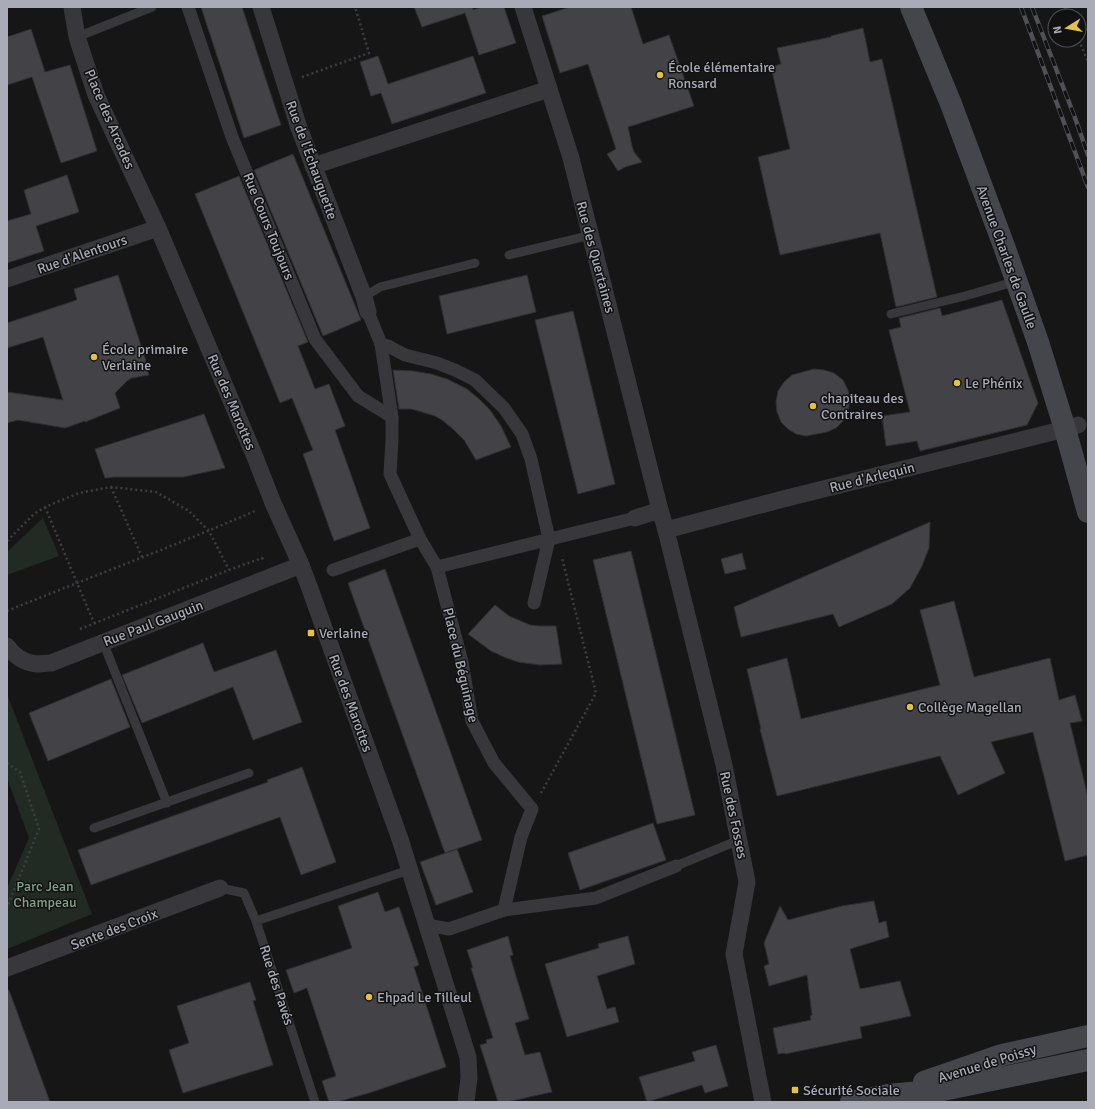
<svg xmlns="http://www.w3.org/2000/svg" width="1095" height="1109" font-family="Signika,sans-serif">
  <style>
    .green { fill: #222a24 }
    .building { fill: #434347; stroke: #303033 }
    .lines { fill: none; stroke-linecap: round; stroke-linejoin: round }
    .path { stroke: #3d3e43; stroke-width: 2.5; stroke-dasharray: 2 3; stroke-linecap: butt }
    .service { stroke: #37373c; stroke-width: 9 }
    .pedestrian { stroke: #37373c; stroke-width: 13 }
    .minor { stroke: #37373c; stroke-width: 17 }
    .secondary { stroke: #45464c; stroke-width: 22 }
    .rail-casing { stroke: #505157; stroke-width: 4.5 }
    .rail { stroke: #111112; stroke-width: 3; stroke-dasharray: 9; stroke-linecap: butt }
    .poi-dot { fill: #e5c141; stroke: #111112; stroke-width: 1.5 }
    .labels { text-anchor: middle; stroke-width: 3; stroke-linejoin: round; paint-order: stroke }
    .poi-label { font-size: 14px; fill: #a9abb7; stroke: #111112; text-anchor: start }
    .street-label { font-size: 14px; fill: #a9abb7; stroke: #111112 }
    .park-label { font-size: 14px; fill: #81a087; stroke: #111112 }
  </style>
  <rect width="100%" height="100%" fill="#161617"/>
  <!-- green -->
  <g class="green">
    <path d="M 43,518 L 59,556 L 7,575 L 7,552 Z"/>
    <path d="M 7,694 L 92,914 L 7,949 L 7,888 L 29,838 L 7,778 Z"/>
  </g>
  <!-- building -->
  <g class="building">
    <path d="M 201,7 L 242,7 L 281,125 L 244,138 Z"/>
    <path d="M 414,7 L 473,7 L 473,10 L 482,7 L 504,7 L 516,43 L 479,55 L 465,13 L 422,27 Z"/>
    <path d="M 570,7 L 631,7 L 643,44 L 669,35 L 694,106 L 628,127 L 632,146 L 634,152 L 642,162 L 625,167 L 618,171 L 607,154 L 616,149 L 588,64 L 560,73 L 542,16 Z"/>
    <path d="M 863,28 L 870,62 L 882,59 L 937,297 L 896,307 L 880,233 L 780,255 L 758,157 L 790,149 L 771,67 L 781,64 L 777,48 L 831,37 L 831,36 Z"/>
    <path d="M 31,29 L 45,72 L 70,65 L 97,151 L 61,163 L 32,77 L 7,85 L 7,37 Z"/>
    <path d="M 378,56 L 388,84 L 473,56 L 486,93 L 392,124 L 381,93 L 371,96 L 360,62 Z"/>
    <path d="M 293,154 L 361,320 L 323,336 L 254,170 Z"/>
    <path d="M 67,175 L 79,212 L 36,226 L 44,251 L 7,263 L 7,221 L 31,214 L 24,190 Z"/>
    <path d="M 239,176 L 308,342 L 298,346 L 315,389 L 329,384 L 345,426 L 335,430 L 370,528 L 334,541 L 303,454 L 313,450 L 292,398 L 280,403 L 195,194 Z"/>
    <path d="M 118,275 L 146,361 L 145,362 L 149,375 L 132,378 L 128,380 L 115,393 L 120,408 L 85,422 L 85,421 L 65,428 L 18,420 L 7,423 L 7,392 L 63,400 L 43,337 L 7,348 L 7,323 L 77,300 L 74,289 Z"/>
    <path d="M 527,275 L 536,312 L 447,334 L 439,296 Z"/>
    <path d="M 1002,300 L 1038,403 L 1027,425 L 920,451 L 917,441 L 886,446 L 882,416 L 910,412 L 889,330 L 901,327 L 899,318 L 940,308 L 942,316 Z"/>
    <path d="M 573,311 L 615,484 L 578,494 L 535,320 Z"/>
    <path d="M 814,369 L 824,370 L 834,373 L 843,380 L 848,390 L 850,400 L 848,411 L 843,421 L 836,428 L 827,432 L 806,436 L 796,434 L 788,429 L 781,422 L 777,412 L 776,402 L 778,391 L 784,382 L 792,375 Z"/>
    <path d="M 393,370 L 413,371 L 431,374 L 447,379 L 467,389 L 478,398 L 490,410 L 501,426 L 511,447 L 476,460 L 464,440 L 453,429 L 442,420 L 435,416 L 422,412 L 411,409 L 399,409 Z"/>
    <path d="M 204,414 L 225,468 L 183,477 L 114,477 L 105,478 L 95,449 Z"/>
    <path d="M 930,522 L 929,548 L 922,566 L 910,588 L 892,604 L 839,627 L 833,614 L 741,637 L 734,607 Z"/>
    <path d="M 631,551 L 695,815 L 657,824 L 593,560 Z"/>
    <path d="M 742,553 L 746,569 L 725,574 L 721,559 Z"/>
    <path d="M 385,569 L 482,840 L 445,853 L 348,583 Z"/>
    <path d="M 954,601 L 974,677 L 1050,658 L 1059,700 L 1075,695 L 1082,721 L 1070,723 L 1088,797 L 1088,855 L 1065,861 L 1033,732 L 991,742 L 1005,773 L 958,795 L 940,756 L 777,796 L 760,729 L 761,729 L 747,669 L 787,658 L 801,719 L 940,685 L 920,610 Z"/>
    <path d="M 495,605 L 509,616 L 530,625 L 539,626 L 556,626 L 562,664 L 540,665 L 518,662 L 504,657 L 491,651 L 468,634 Z"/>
    <path d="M 203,643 L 214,672 L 276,650 L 302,722 L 253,740 L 233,687 L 142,723 L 122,675 Z"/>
    <path d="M 111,679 L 130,727 L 48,761 L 29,713 Z"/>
    <path d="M 302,767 L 336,862 L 301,875 L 280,817 L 91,885 L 78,850 L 268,782 L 267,780 Z"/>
    <path d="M 653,823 L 666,860 L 580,890 L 568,853 Z"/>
    <path d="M 457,849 L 473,892 L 436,905 L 420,862 Z"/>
    <path d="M 378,892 L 385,912 L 399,907 L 419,965 L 414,967 L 446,1067 L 369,1093 L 337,1102 L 329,1102 L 322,1081 L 336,1076 L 307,988 L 294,993 L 286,970 L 352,948 L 338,906 Z"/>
    <path d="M 874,901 L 879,923 L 886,921 L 889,937 L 850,949 L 860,989 L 900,981 L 911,1016 L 860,1027 L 862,1038 L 785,1054 L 785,1053 L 778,1054 L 773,1028 L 811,1020 L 810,1016 L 812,1015 L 807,975 L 769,986 L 764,966 L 769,964 L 764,943 L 780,906 L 788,920 L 842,906 Z"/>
    <path d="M 508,936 L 513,955 L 510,956 L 529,1019 L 515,1023 L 525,1055 L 540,1052 L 552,1092 L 507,1102 L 498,1102 L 480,1045 L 487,1043 L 486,1040 L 493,1038 L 471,968 L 473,968 L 467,950 Z"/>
    <path d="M 628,936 L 635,964 L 597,976 L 607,1009 L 615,1007 L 619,1022 L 567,1037 L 545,964 L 599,948 L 598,944 Z"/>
    <path d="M 250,982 L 256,1000 L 253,1001 L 273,1065 L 183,1093 L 169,1050 L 189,1043 L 177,1006 Z"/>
    <path d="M 7,990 L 9,990 L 50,1102 L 7,1102 Z"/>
    <path d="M 716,1045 L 728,1086 L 705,1093 L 702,1085 L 647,1102 L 639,1077 L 695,1061 L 692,1052 Z"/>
  </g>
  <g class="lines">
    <!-- path -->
    <g class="path">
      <path d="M 1065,7 L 1068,16"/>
      <path d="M 1079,40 L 1088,62"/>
      <path d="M 302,77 L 369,53 L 355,7"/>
      <path d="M 111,487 L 142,557"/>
      <path d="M 45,507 L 94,623"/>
      <path d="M 7,541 L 34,514 L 45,507 L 79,493 L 111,487 L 156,492 L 189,511 L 209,531 L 229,570"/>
      <path d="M 7,611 C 90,577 175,546 257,510"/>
      <path d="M 80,629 L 229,570 L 262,558 L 263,560"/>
      <path d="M 7,763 L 20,772 L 39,829 L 7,907"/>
      <path d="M 541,793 L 596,693 L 562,558"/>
    </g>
    <!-- service -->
    <g class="service">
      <path d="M 77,37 L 152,7"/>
      <path d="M 509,255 L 591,235"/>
      <path d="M 364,297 L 380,287 L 475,263"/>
      <path d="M 891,314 L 965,296 L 1017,281"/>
      <path d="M 103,642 L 167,803"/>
      <path d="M 94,828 L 249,773"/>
      <path d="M 676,866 L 739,840"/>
      <path d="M 220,888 L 244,893 L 256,921 L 315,1102"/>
      <path d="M 256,921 L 409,870"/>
    </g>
    <!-- pedestrian -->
    <g class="pedestrian">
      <path d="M 188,7 L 232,137 L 315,339 L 358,396 L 392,417"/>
      <path d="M 368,312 L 381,344 L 388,346 L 405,355 L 437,363 L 455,370 L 475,380 L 504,408 L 522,434 L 531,459 L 549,539 L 534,603"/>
      <path d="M 381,344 L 392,417 L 392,440 L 390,474 L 420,539"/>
      <path d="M 437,567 L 462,662 L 472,721 L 494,763 L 532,809 L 521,837 L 504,910"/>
      <path d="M 333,570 L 420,539 L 437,567 L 635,518"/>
      <path d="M 427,925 L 449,929 L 504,910 L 596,898 L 676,866"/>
    </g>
    <!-- minor -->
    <g class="minor">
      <path d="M 72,7 L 77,37 L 96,95 L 158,228 L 255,457 L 273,503 L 301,565 L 310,589 L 400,839 L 468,1057 L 469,1078 L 466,1102"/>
      <path d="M 261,7 L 299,128 L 364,297 L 368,312"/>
      <path d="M 523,7 L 571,158 L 660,510 L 666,530 L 724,765 L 747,882 L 734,954 L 763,1102"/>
      <path d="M 313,166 L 549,89"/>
      <path d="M 7,279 L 158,228"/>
      <path d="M 635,518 L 660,510"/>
      <path d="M 666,530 L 787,498 L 1065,429 L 1078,425"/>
      <path d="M 7,646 C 14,656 25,663 37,664 C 42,664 46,663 51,663 L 301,565"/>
      <path d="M 7,968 L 220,888"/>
    </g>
    <!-- secondary -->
    <g class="secondary">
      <path d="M 911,7 L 951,104 L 1004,246 L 1038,342 L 1065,429 L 1088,512"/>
      <path d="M 924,1082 L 1002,1055 L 1088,1036"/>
      <path d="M 851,1102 L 888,1095 L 943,1090 L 1088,1060"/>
    </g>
    <!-- rail casing -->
    <g class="rail-casing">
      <g id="rail">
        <path d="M 1021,7 L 1088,187"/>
        <path d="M 1032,7 L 1074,115 L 1088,155"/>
      </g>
    </g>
    <!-- rail -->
    <use href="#rail" class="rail"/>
  </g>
  <!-- markers -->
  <g class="poi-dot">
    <circle cx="660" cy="75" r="4"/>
    <circle cx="94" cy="357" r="4"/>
    <circle cx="957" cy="383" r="4"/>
    <circle cx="813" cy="406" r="4"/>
    <rect x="307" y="629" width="8" height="8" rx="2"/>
    <circle cx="910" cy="707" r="4"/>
    <circle cx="369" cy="997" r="4"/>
    <rect x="791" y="1086" width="8" height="8" rx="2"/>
  </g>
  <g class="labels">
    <!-- poi labels -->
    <g class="poi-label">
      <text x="668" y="72">École élémentaire<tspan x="668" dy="16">Ronsard</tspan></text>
      <text x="102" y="354">École primaire<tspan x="102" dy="16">Verlaine</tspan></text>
      <text x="965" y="388">Le Phénix</text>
      <text x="821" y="403">chapiteau des<tspan x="821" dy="16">Contraires</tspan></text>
      <text x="319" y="638">Verlaine</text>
      <text x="918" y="712">Collège Magellan</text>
      <text x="377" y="1002">Ehpad Le Tilleul</text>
      <text x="803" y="1095">Sécurité Sociale</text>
    </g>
    <!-- street labels -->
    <g class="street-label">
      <text transform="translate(110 119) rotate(67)" y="5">Place des Arcades</text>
      <text transform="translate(312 160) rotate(70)" y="5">Rue de l'Échauguette</text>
      <text transform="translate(269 226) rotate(68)" y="5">Rue Cours Toujours</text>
      <text transform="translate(82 254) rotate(-19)" y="5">Rue d'Alentours</text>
      <text transform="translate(596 257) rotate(75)" y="5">Rue des Quertaines</text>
      <text transform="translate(1007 257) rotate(70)" y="5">Avenue Charles de Gaulle</text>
      <text transform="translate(232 402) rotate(67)" y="5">Rue des Marottes</text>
      <text transform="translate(872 477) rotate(-14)" y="5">Rue d'Arlequin</text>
      <text transform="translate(153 623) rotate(-21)" y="5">Rue Paul Gauguin</text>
      <text transform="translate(461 665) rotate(77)" y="5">Place du Béguinage</text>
      <text transform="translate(351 703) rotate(70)" y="5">Rue des Marottes</text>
      <text transform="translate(734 815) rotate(78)" y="5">Rue des Fosses</text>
      <text transform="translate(114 929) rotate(-21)" y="5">Sente des Croix</text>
      <text transform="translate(277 985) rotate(72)" y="5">Rue des Pavés</text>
      <text transform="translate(987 1063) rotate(-17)" y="5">Avenue de Poissy</text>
    </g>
    <!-- park labels -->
    <g class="park-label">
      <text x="45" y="891">Parc Jean<tspan x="45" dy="16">Champeau</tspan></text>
    </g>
  </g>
  <!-- border -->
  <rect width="1095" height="1109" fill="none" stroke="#a9abb7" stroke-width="16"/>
  <!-- north arrow -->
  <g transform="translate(1067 28) rotate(259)"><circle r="19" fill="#111112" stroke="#4e4f54"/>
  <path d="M0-3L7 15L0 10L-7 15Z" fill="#e5c141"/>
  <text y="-6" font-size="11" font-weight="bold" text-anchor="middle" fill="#a9abb7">N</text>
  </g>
</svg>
